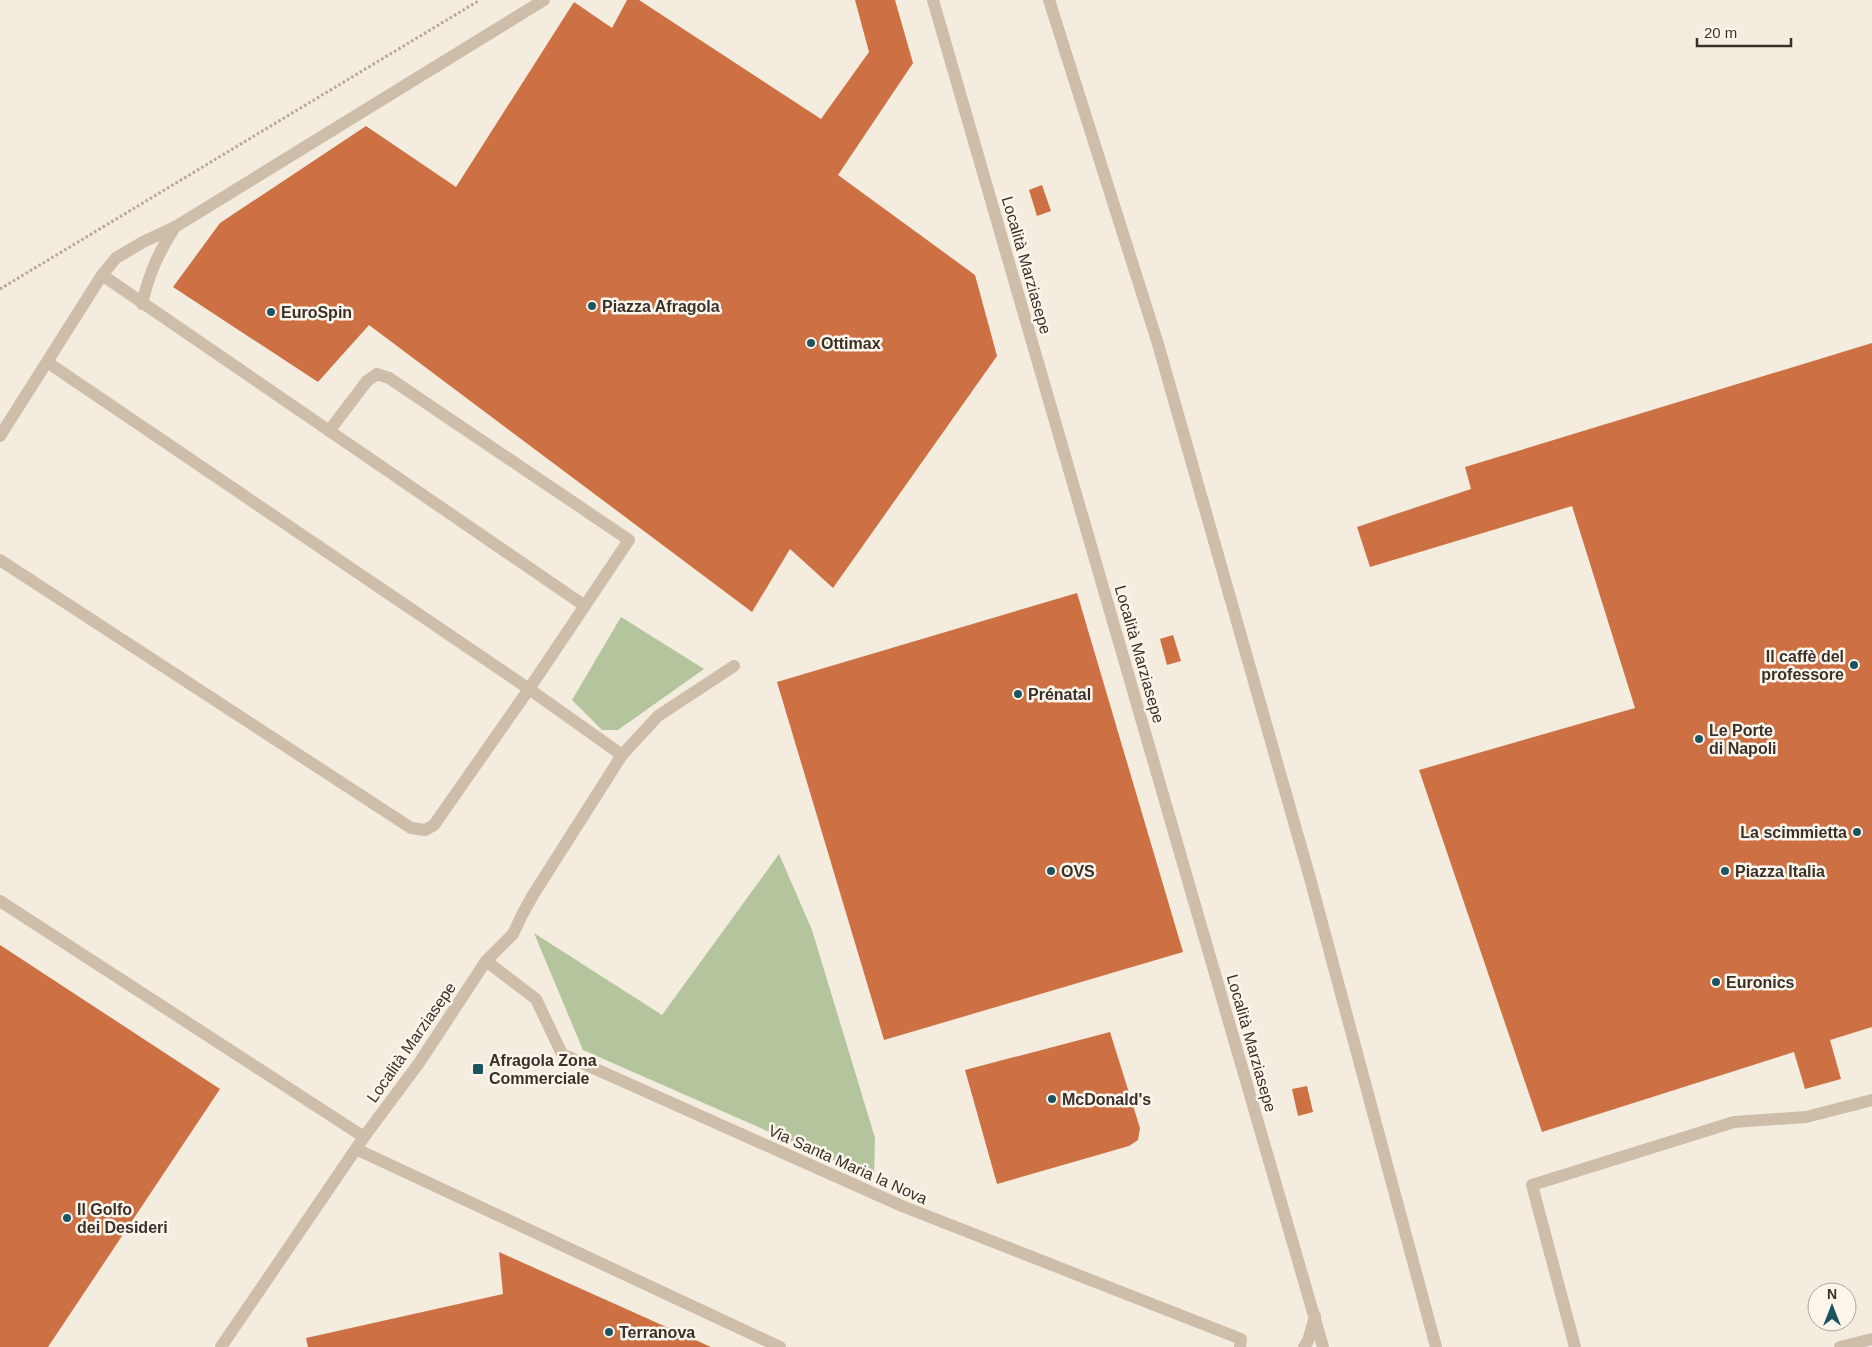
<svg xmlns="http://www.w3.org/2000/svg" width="1872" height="1347" font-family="Helvetica,sans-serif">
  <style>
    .green { fill: #b4c49d }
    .building { fill: #cd7144 }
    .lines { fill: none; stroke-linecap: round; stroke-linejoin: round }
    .path { stroke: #b9a793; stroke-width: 3; stroke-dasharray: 2.5 2.5; stroke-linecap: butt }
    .lane { stroke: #cdbda9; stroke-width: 12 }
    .street { stroke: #cdbda9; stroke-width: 12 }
    .poi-dot { fill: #1c545f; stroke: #fbf5eb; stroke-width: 2 }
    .labels { text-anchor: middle; stroke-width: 5; stroke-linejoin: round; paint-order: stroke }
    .street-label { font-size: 16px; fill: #3a3029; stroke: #fbf5eb }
    .poi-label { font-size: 16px; font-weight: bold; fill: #3a3029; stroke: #fbf5eb; text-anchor: start }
  </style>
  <rect width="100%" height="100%" fill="#f4ecde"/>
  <!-- green -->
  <g class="green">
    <path d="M 621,617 L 704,669 L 618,730 L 602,730 L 572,700 Z"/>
    <path d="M 779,854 L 812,930 L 875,1138 L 874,1178 L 583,1050 L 534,933 L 662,1015 Z"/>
  </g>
  <!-- building -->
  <g class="building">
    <path d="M 627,0 L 639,0 L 821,119 L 869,52 L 855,0 L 895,0 L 913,63 L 838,175 L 975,275 L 997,356 L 833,588 L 790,549 L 752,612 L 369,325 L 318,382 L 173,287 L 220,223 L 366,126 L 456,187 L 574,2 L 612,28 Z"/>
    <path d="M 1042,185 L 1051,211 L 1037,216 L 1029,190 Z"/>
    <path d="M 1872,343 L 1872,1027 L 1830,1040 L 1841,1079 L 1805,1089 L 1794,1052 L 1542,1132 L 1419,770 L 1635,708 L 1572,506 L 1370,567 L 1357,527 L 1471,489 L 1465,467 Z"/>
    <path d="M 1077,593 L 1183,952 L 884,1040 L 777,682 Z"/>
    <path d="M 1173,635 L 1181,661 L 1167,665 L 1160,639 Z"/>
    <path d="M 0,945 L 220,1089 L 48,1347 L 0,1347 Z"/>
    <path d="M 1110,1032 L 1140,1128 L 1138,1140 L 1129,1146 L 997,1184 L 965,1070 Z"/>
    <path d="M 1307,1086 L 1313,1112 L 1298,1116 L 1292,1089 Z"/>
    <path d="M 499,1252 L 711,1347 L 308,1347 L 306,1338 L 503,1294 Z"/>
  </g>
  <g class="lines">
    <!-- path -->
    <path class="path" d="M 0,289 L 480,0"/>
    <!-- lane -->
    <g class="lane">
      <path d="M 102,275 L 585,606"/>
      <path d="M 142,304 C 149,274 158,253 175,227"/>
      <path d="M 47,362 L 529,689 L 622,755"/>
      <path d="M 0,436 L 102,275 L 116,258 L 143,242 L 175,227"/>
      <path d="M 0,560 L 411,828 L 425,830 L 434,825 L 529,689 L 629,540 L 389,378 L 377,374 L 367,381 L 329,431"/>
      <path d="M 0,901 L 364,1137"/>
      <path d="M 486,961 L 513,934 L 522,915 L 533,895 L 622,755 L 658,716 L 734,666"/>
      <path d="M 356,1149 L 780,1347"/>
      <path d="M 1575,1347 L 1532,1185 L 1734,1122 L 1806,1117 L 1872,1100"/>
    </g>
    <!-- street -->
    <g class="street">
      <path d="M 933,0 L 1323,1347"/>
      <path d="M 1049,0 L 1158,344 L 1311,882 L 1436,1347"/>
      <path d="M 175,227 L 544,0"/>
      <path d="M 221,1347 L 364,1137 L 419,1063 L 486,961 L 536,999 L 562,1054 L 902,1206 L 1241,1339 L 1240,1347"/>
      <path d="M 1304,1347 L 1308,1341 L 1315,1316"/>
      <path d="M 1840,1347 L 1872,1339"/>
    </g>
  </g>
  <!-- markers -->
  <g class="poi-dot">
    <circle cx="592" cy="306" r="5"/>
    <circle cx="271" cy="312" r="5"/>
    <circle cx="811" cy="343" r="5"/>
    <circle cx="1854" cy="665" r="5"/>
    <circle cx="1018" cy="694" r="5"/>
    <circle cx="1699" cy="739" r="5"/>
    <circle cx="1857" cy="832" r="5"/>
    <circle cx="1051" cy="871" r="5"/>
    <circle cx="1725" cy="871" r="5"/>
    <circle cx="1716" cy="982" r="5"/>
    <rect x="472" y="1063" width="12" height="12" rx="2.5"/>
    <circle cx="1052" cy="1099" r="5"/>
    <circle cx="67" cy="1218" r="5"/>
    <circle cx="609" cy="1332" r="5"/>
  </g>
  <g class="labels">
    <!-- street labels -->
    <g class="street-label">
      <text transform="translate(1027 265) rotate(74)" y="6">Località Marziasepe</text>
      <text transform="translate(1140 654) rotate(74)" y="6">Località Marziasepe</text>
      <text transform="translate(411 1042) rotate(-55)" y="6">Località Marziasepe</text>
      <text transform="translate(1252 1043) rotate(74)" y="6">Località Marziasepe</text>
      <text transform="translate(848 1164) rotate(24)" y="6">Via Santa Maria la Nova</text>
    </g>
    <!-- poi labels -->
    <g class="poi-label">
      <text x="602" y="312">Piazza Afragola</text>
      <text x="281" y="318">EuroSpin</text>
      <text x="821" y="349">Ottimax</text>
      <text x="1844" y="662" text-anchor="end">Il caffè del<tspan x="1844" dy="18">professore</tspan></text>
      <text x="1028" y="700">Prénatal</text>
      <text x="1709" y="736">Le Porte<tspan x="1709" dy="18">di Napoli</tspan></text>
      <text x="1847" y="838" text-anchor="end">La scimmietta</text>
      <text x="1061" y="877">OVS</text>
      <text x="1735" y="877">Piazza Italia</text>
      <text x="1726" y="988">Euronics</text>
      <text x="489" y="1066">Afragola Zona<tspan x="489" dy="18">Commerciale</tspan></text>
      <text x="1062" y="1105">McDonald's</text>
      <text x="77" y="1215">Il Golfo<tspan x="77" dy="18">dei Desideri</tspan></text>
      <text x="619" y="1338">Terranova</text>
    </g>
  </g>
  <!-- north arrow -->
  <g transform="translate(1832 1307)"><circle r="24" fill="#fbf5eb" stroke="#aea69d"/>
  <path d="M0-4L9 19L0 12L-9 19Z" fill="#1c545f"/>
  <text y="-8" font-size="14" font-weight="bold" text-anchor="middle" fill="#3a3029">N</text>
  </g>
  <!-- scale -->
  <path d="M1697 38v8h94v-8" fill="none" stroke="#3a3029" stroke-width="2.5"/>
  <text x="1704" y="38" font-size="15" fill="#3a3029" stroke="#fbf5eb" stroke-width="4" paint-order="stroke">20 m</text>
</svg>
